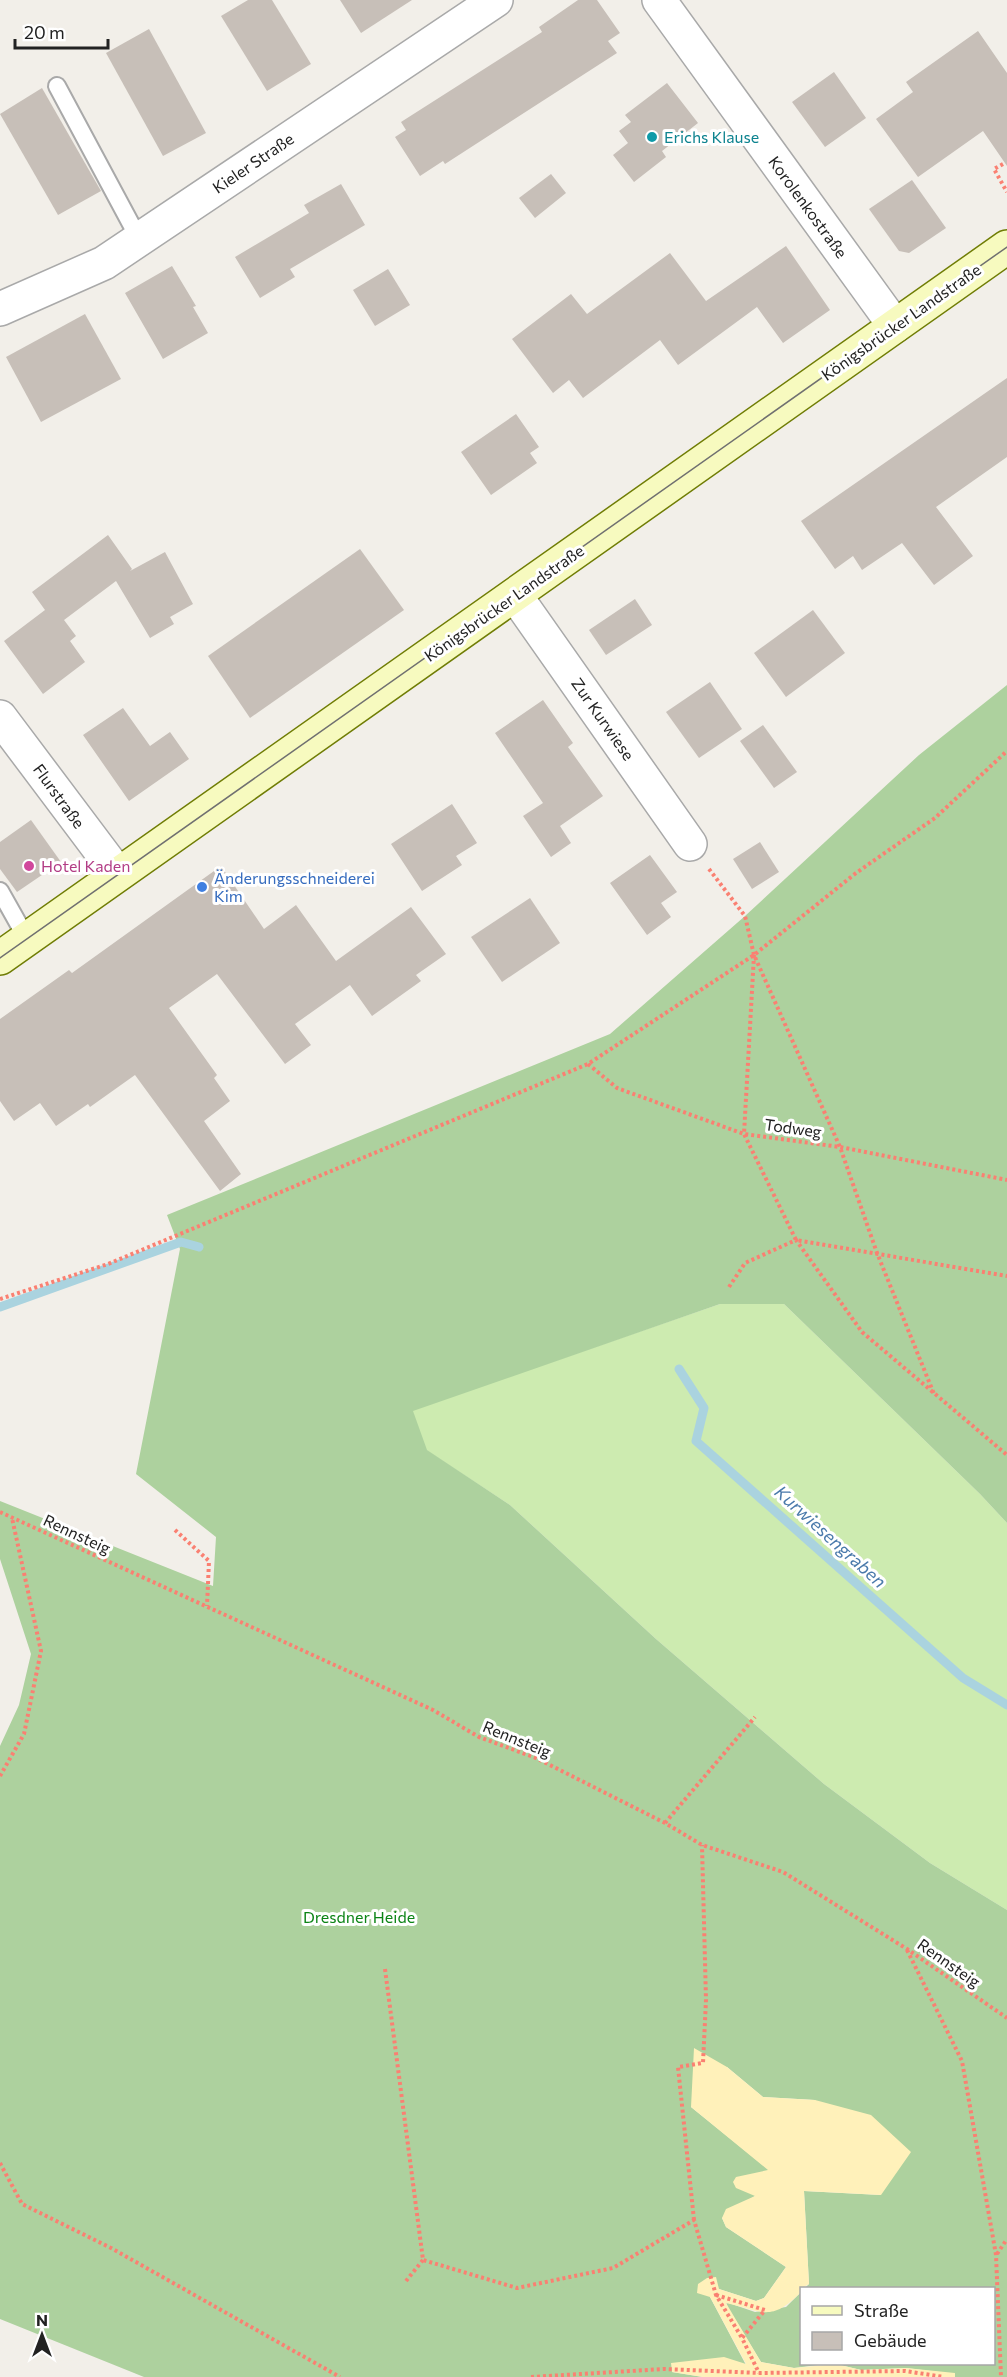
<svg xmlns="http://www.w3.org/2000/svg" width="1007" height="2377" font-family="Commissioner,sans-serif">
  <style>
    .grass { fill: #cdebb0 }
    .forest { fill: #add19e }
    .sand { fill: #fff1ba }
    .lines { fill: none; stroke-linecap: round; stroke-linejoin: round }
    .stream { stroke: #aad3df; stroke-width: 9 }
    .building { fill: #c7bfb8 }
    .lane-casing { stroke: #a9a9a9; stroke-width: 20 }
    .street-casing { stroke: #a9a9a9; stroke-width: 36 }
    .secondary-casing { stroke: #707d05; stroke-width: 36 }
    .path { stroke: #fa8072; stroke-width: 4; stroke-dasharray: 3 3; stroke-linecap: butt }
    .lane { stroke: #fff; stroke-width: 16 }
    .street { stroke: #fff; stroke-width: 33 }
    .secondary { stroke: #f7fabf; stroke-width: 33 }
    .tram { stroke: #707070; stroke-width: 1.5 }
    .culture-dot { fill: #0f9aa8; stroke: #fff; stroke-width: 2 }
    .hotel-dot { fill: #d1479c; stroke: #fff; stroke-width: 2 }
    .shop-dot { fill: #3f7fe0; stroke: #fff; stroke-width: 2 }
    .labels { text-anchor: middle; stroke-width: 6; stroke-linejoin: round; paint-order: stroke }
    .culture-label { font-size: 16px; fill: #0d838f; stroke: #fff; text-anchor: start }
    .street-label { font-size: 16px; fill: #222; stroke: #fff }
    .hotel-label { font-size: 16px; fill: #b23c85; stroke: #fff; text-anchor: start }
    .shop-label { font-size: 16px; fill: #366cbe; stroke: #fff; text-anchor: start }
    .park-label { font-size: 16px; fill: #0c8416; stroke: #fff }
    .water-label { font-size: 18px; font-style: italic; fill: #4a7aab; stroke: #fff }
  </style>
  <rect width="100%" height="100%" fill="#f2efe9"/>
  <!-- grass -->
  <path class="grass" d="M 720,1304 L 784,1304 L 980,1494 L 1007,1523 L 1007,1910 L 930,1863 L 824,1784 L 656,1639 L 510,1505 L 426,1450 L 412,1410 Z"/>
  <!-- forest -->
  <g class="forest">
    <path d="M 1007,685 L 1007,1523 L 980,1494 L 784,1304 L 720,1304 L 413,1411 L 427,1450 L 510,1505 L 656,1639 L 824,1784 L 930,1863 L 1007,1910 L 1007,2377 L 955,2377 L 955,2374 L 906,2368 L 861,2370 L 836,2364 L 994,2364 L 994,2288 L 805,2288 L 809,2284 L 804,2191 L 881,2195 L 815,2100 L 763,2097 L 727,2067 L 691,2107 L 769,2170 L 755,2196 L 722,2218 L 726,2227 L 786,2267 L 764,2298 L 756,2301 L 719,2289 L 710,2297 L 746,2365 L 672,2372 L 703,2377 L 144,2377 L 0,2319 L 0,1746 L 19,1705 L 31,1654 L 0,1559 L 0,1501 L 213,1586 L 216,1537 L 136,1474 L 180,1249 L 167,1215 L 610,1034 L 745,916 L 919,755 Z"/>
    <path d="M 801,2292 L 802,2364 L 826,2364 L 794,2368 L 761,2362 L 728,2308 L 726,2302 L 755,2312 L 786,2307 Z"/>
  </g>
  <!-- sand -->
  <path class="sand" d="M 694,2048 L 727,2067 L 763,2097 L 815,2100 L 871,2115 L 911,2152 L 881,2195 L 804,2191 L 809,2284 L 802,2288 L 801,2292 C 771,2323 762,2311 726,2303 L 761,2362 L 794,2368 L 836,2364 L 861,2370 L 906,2368 L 955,2373 L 955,2377 L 703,2377 L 672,2372 L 671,2363 L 724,2357 L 746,2364 L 710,2297 L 697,2293 L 698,2284 L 707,2278 L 716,2277 L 719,2289 L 756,2301 L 764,2298 L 786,2267 L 726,2227 L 722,2218 L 726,2209 L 755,2196 L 736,2188 L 733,2182 L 736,2177 L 768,2170 L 691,2107 Z"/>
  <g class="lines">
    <!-- stream -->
    <g class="stream">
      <path d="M 0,1307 L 181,1242 L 199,1247"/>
      <path d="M 679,1369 L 704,1408 L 696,1441 L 963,1678 L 1007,1705"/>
    </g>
  </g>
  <!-- building -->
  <g class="building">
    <path d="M 248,0 L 272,0 L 311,64 L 267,91 L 221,16 Z"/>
    <path d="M 340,0 L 412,0 L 361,33 Z"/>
    <path d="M 578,0 L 597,0 L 620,33 L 608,41 L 617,53 L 445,164 L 443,161 L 420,176 L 395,137 L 406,130 L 401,122 L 542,32 L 539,27 Z"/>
    <path d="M 149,29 L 206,133 L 163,156 L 106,53 Z"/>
    <path d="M 978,31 L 1007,73 L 1007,166 L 983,131 L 918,177 L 876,119 L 913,92 L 906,82 Z"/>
    <path d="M 834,72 L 866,118 L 825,147 L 792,102 Z"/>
    <path d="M 667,83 L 698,123 L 662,151 L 666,157 L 634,182 L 613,155 L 628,143 L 619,131 L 631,122 L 625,115 Z"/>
    <path d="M 42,88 L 101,191 L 58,215 L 0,114 Z"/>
    <path d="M 551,174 L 566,193 L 535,218 L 519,198 Z"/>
    <path d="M 912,180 L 946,228 L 909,253 L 899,251 L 869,209 Z"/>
    <path d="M 341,184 L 365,225 L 290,269 L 295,277 L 260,298 L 235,257 L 309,213 L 304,205 Z"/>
    <path d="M 786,246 L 830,310 L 783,343 L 757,307 L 678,365 L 660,340 L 583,398 L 569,380 L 553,393 L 512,339 L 571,294 L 587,314 L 670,253 L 706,301 Z"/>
    <path d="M 172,266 L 196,306 L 193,307 L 208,333 L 163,359 L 125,293 Z"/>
    <path d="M 388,269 L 410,305 L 375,326 L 353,290 Z"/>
    <path d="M 85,314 L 121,379 L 41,422 L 6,357 Z"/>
    <path d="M 1007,378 L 1007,457 L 936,507 L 973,556 L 934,585 L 902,543 L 862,570 L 853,556 L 835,569 L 801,521 Z"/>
    <path d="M 516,414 L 539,447 L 530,453 L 537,463 L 491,495 L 461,452 Z"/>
    <path d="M 108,535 L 132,569 L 130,571 L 165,552 L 193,604 L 170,617 L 174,624 L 150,638 L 116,581 L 64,620 L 76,636 L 70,641 L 85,662 L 43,694 L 4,641 L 45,610 L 32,592 Z"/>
    <path d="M 360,549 L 404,610 L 250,718 L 208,656 Z"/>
    <path d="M 635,599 L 652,625 L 606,655 L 589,630 Z"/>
    <path d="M 813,610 L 845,653 L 786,697 L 754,653 Z"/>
    <path d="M 710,682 L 742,729 L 699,758 L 666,712 Z"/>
    <path d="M 543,700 L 573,743 L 568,747 L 603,796 L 560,826 L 571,843 L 551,857 L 523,816 L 543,803 L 495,733 Z"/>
    <path d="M 123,708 L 150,746 L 170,732 L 189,759 L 129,801 L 83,735 Z"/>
    <path d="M 763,725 L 797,772 L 774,788 L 740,741 Z"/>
    <path d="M 452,804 L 477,843 L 456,856 L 462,865 L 422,891 L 391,844 Z"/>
    <path d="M 31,820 L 61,862 L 17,892 L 0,869 L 0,842 Z"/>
    <path d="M 760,842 L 779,872 L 752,889 L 733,859 Z"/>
    <path d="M 650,855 L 677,892 L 661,903 L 671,917 L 647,935 L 610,883 Z"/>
    <path d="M 221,866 L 264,929 L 296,905 L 336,961 L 411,907 L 446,954 L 416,975 L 421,981 L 372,1016 L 350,985 L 295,1024 L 311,1045 L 285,1064 L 217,974 L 169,1008 L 217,1075 L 214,1078 L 230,1101 L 204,1121 L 241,1174 L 220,1191 L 135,1075 L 90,1107 L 88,1104 L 56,1126 L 40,1103 L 14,1121 L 0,1101 L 0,1019 L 69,970 L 72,973 Z"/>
    <path d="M 530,898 L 560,943 L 502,982 L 471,937 Z"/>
  </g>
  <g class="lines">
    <!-- lane casing -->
    <g class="lane-casing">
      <g id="lane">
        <path d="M 57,86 L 139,239"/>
        <path d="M 0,891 L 27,939"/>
      </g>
    </g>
    <!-- street casing -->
    <g class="street-casing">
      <g id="street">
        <path d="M 659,0 L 895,326"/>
        <path d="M 0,309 L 104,263 L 496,0"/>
        <path d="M 515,595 L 690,844"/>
        <path d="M 0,717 L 118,874"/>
      </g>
    </g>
    <!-- secondary casing -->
    <g class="secondary-casing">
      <path id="secondary" d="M 0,958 L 1007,247"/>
    </g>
    <!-- path -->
    <g class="path">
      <path d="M 1003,164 L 994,169 L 1007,192"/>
      <path d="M 709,869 L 745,916 L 754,955 L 840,1147 L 877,1253 L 934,1394"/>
      <path d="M 754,955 L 744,1134 L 796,1240 L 1007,1276"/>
      <path d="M 588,1064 L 617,1088 L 744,1134 L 840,1147 L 1007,1180"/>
      <path d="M 729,1287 L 745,1263 L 796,1240 L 862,1332 L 1007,1455"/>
      <path d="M 0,1299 L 108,1264 L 588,1064 L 754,955 L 856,873 L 935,818 L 1007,751"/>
      <path d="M 0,1512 L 433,1710 L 479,1737 L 536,1758 L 665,1823 L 702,1845 L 783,1872 L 907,1949 L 1007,2018"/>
      <path d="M 175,1530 L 209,1561 L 207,1606"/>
      <path d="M 0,1776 L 24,1734 L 41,1651 L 12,1518"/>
      <path d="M 665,1823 L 755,1717"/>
      <path d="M 907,1950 L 962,2061 L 996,2255 L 1001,2377"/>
      <path d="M 385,1969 L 423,2260 L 517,2288 L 613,2268 L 694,2220 L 716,2295 L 742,2338"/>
      <path d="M 0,2163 L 22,2204 L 111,2248 L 340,2377"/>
      <path d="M 694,2220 L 678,2067 L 703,2063 L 706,2000 L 702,1845"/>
      <path d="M 997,2254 L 1007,2239"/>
      <path d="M 406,2281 L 423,2260"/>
      <path d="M 716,2295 L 765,2310 L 742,2338 L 759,2373"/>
      <path d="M 531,2377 L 664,2369 L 759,2373 L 905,2371 L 944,2377"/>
    </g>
    <!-- lane -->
    <use href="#lane" class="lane"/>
    <!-- street -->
    <use href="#street" class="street"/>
    <!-- secondary -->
    <use href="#secondary" class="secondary"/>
    <!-- tram -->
    <path class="tram" d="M 0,958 L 1007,247"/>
  </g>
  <!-- markers -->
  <circle class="culture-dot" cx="652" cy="137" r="6"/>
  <circle class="hotel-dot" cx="29" cy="866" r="6"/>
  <circle class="shop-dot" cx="202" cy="887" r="6"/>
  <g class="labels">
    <!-- culture labels -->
    <g class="culture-label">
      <text x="664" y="143">Erichs Klause</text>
    </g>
    <!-- street labels -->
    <g class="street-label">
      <text transform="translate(253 163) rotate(-34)" y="6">Kieler Straße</text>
      <text transform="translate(808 207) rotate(54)" y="6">Korolenkostraße</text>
      <text transform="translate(901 322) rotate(-35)" y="6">Königsbrücker Landstraße</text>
      <text transform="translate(504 603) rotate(-35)" y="6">Königsbrücker Landstraße</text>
      <text transform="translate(603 719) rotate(55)" y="6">Zur Kurwiese</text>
      <text transform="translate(59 796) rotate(54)" y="6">Flurstraße</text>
      <text transform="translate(793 1128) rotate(8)" y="6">Todweg</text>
      <text transform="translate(77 1534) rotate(25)" y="6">Rennsteig</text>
      <text transform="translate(517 1739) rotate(22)" y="6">Rennsteig</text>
      <text transform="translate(949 1963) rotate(35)" y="6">Rennsteig</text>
    </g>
    <!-- hotel labels -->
    <g class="hotel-label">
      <text x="41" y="872">Hotel Kaden</text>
    </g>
    <!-- shop labels -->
    <g class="shop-label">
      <text x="214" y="884">Änderungsschneiderei<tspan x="214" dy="18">Kim</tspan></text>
    </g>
    <!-- park labels -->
    <g class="park-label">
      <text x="359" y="1923">Dresdner Heide</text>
    </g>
    <!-- water labels -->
    <g class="water-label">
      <text transform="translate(830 1537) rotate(42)" y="6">Kurwiesengraben</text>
    </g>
  </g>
  <!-- legend -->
  <rect x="800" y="2287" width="195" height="78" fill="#ffffff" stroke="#a7a7a7" stroke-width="1.5"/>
  <rect x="812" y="2306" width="30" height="9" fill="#f7fabf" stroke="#a7a7a7" stroke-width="1.5"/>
  <text x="854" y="2317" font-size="18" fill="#222222">Straße</text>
  <rect x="812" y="2332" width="30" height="18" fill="#c7bfb8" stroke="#a7a7a7" stroke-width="1.5"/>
  <text x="854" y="2347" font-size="18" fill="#222222">Gebäude</text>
  <!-- north arrow -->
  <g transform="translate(42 2335)" stroke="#ffffff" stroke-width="4.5" paint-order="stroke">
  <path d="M0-4.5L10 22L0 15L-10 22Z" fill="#222222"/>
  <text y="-9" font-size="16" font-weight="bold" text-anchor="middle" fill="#222222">N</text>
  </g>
  <!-- scale -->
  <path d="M15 39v9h93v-9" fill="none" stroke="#222222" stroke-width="3"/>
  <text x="24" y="39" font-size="18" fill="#222222" stroke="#ffffff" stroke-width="4.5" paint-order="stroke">20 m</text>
</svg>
